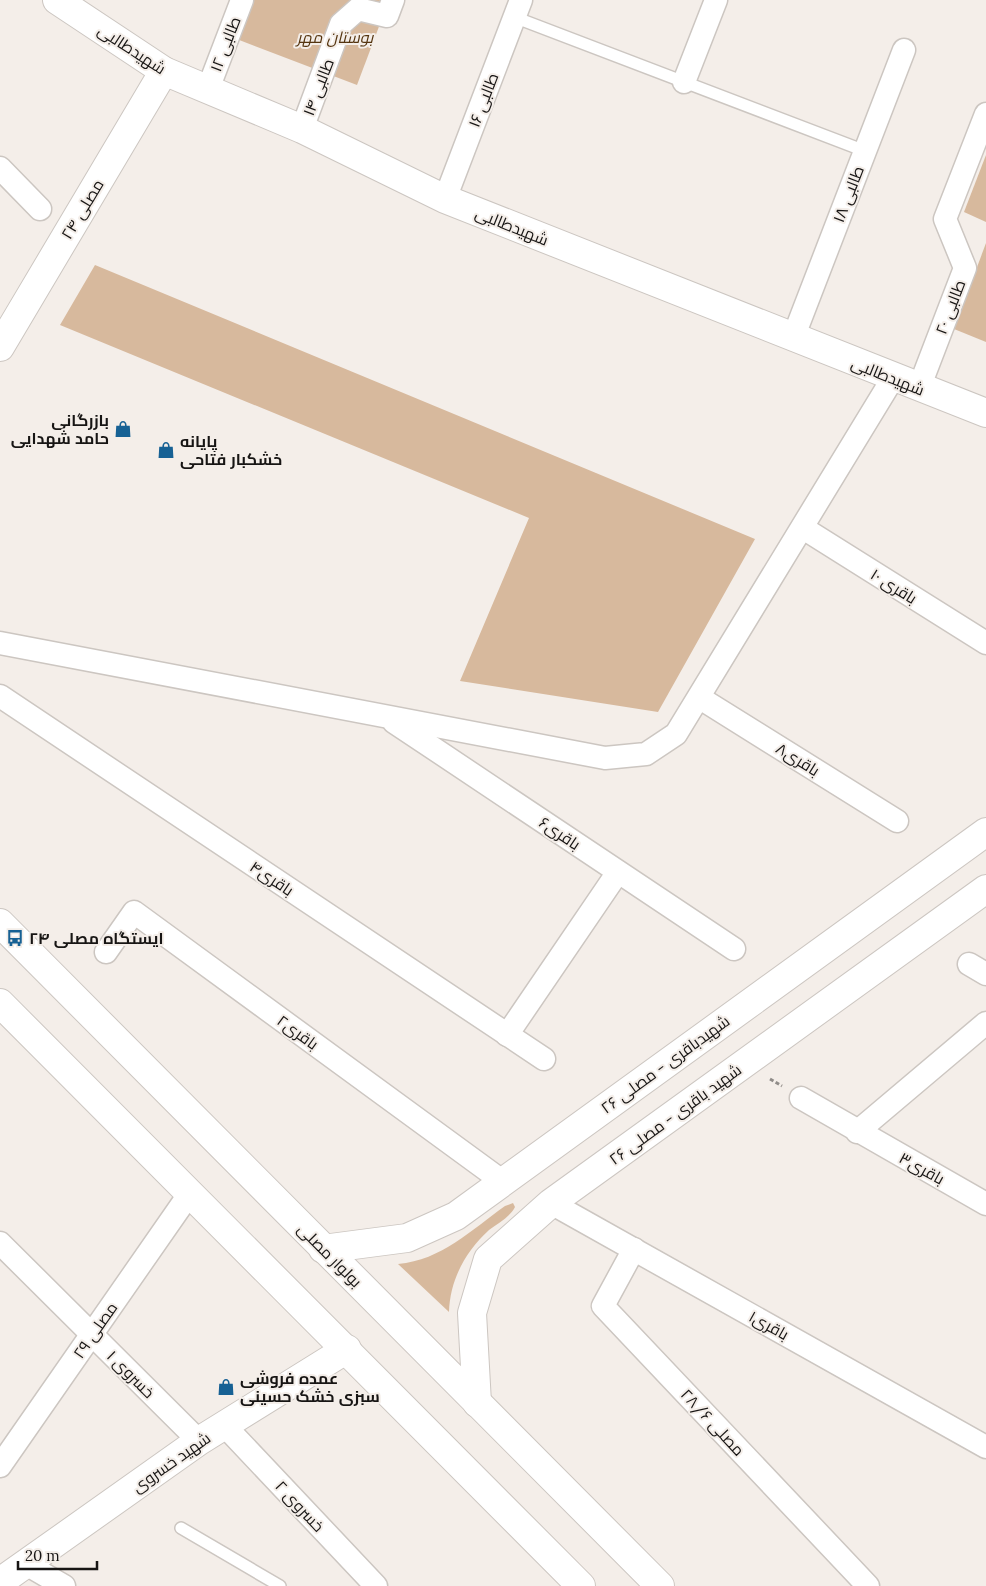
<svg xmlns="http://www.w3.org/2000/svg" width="986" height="1586" font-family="Lora,Cairo,serif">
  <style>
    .green { fill: #d7b99d }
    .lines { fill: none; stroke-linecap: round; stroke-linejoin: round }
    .lane-casing { stroke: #ccc6c1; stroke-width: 14 }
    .street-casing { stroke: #ccc6c1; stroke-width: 25 }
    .secondary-casing { stroke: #ccc6c1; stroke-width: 30 }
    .primary-casing { stroke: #ccc6c1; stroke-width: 30 }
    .path { stroke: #908c89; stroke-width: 3; stroke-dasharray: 4 2.5; stroke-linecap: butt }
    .lane { stroke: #fff; stroke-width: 11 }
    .street { stroke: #fff; stroke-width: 22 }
    .secondary { stroke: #fff; stroke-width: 28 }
    .primary { stroke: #fff; stroke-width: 28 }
    .labels { text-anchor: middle; stroke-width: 4; stroke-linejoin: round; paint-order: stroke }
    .park-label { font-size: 16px; font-style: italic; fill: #54340f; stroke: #f4eee9 }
    .street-label { font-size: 16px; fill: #171514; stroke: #f4eee9 }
    .poi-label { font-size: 16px; font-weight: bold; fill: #171514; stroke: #f4eee9; text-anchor: start }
  </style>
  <rect width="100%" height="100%" fill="#f4eee9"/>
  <!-- green -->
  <g class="green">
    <path d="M 249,0 L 389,0 L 357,85 L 234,38 Z"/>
    <path d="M 986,155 L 986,222 L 964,212 Z"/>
    <path d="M 986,243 L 986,342 L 954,329 Z"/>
    <path d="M 95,265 L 755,539 L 658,712 L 460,681 L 529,518 L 60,325 Z"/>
    <path d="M 513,1203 L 515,1207 C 510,1217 498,1223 489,1230 C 465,1252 450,1280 449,1312 L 398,1264 C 442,1260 471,1230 505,1206 Z"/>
  </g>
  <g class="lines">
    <!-- lane casing -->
    <g class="lane-casing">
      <g id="lane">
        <path d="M 514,17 L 865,151"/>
        <path d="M 181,1528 L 280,1586"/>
      </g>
    </g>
    <!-- street casing -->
    <g class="street-casing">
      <g id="street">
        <path d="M 684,82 L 716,0"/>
        <path d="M 208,89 L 242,0"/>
        <path d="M 302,129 L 341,24 L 358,9 L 387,16 L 393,0"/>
        <path d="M 0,168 L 40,209"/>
        <path d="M 445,199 L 521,0"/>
        <path d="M 793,338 L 904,50"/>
        <path d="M 919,388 L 965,268 L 945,219 L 986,114"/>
        <path d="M 803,528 L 986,643"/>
        <path d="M 0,643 L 605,758 L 646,754 L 676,734 L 893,378"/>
        <path d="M 0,696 L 544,1059"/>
        <path d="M 700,698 L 897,821"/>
        <path d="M 394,722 L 734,949"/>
        <path d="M 106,952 L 134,912 L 502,1181"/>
        <path d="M 969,964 L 986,974"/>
        <path d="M 507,1035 L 618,872"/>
        <path d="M 801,1098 L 986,1204"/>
        <path d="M 857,1132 L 986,1023"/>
        <path d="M 551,1203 L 986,1447"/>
        <path d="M 0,1243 L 199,1441"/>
        <path d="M 634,1249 L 603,1306 L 868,1586"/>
        <path d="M 224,1425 L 376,1586"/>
        <path d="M 0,1466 L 190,1193"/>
        <path d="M 26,1564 L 64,1586"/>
      </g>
    </g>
    <!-- secondary casing -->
    <g class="secondary-casing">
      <g id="secondary">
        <path d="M 57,0 L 164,71 L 302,129 L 445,199 L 986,413"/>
        <path d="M 0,347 L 164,71"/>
        <path d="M 323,1249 L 407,1238 L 456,1216 L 986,832"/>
        <path d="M 477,1403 L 472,1313 L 488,1259 L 551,1203 L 986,889"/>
        <path d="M 0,1582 L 199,1441 L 347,1349"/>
      </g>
    </g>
    <!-- primary casing -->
    <g class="primary-casing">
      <g id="primary">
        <path d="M 0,923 L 660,1586"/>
        <path d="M 0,1003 L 581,1586"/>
      </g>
    </g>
    <!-- path -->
    <path class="path" d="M 770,1079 L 782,1086"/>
    <!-- lane -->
    <use href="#lane" class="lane"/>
    <!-- street -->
    <use href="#street" class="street"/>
    <!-- secondary -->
    <use href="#secondary" class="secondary"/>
    <!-- primary -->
    <use href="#primary" class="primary"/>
  </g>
  <!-- icons -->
  <defs>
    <g id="shop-bare" transform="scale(1.35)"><path d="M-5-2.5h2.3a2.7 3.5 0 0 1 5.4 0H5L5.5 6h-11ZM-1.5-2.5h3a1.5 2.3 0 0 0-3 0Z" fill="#176194" stroke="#f4eee9" stroke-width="2.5" paint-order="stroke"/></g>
    <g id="bus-bare" transform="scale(1.35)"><path d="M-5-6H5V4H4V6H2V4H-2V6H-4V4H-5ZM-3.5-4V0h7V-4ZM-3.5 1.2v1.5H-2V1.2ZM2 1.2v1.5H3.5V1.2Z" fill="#176194" stroke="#f4eee9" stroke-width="2.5" paint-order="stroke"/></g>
  </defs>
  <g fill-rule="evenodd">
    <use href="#shop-bare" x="123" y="429"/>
    <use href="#shop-bare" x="166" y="450"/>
    <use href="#bus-bare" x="15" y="938"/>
    <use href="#shop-bare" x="226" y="1387"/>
  </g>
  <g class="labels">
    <!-- park labels -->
    <g class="park-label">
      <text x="335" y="43">بوستان مهر</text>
    </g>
    <!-- street labels -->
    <g class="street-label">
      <text transform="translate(225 44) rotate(-69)" y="6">طالبی ۱۲</text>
      <text transform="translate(132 49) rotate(33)" y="6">شهیدطالبی</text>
      <text transform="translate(318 87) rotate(-69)" y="6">طالبی ۱۴</text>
      <text transform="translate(483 100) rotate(-69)" y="6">طالبی ۱۶</text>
      <text transform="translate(848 194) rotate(-69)" y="6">طالبی ۱۸</text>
      <text transform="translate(82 209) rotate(-59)" y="6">مصلی ۲۴</text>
      <text transform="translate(512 226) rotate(22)" y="6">شهیدطالبی</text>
      <text transform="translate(950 307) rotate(-69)" y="6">طالبی ۲۰</text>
      <text transform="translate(888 376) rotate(22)" y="6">شهیدطالبی</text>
      <text transform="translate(894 586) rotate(32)" y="6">باقری ۱۰</text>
      <text transform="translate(798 759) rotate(32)" y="6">باقری۸</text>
      <text transform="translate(560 833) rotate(34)" y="6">باقری۶</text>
      <text transform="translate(272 878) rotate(34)" y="6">باقری۴</text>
      <text transform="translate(298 1032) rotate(36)" y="6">باقری۲</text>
      <text transform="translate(665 1064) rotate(-36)" y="6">شهیدباقری - مصلی ۲۶</text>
      <text transform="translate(675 1114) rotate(-36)" y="6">شهید باقری - مصلی ۲۶</text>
      <text transform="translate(922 1168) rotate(29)" y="6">باقری۳</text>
      <text transform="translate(330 1255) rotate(45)" y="6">بولوار مصلی</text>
      <text transform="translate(769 1325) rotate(29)" y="6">باقری۱</text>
      <text transform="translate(95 1330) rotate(-55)" y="6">مصلی ۲۹</text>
      <text transform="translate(131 1374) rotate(45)" y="6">خسروی ۱</text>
      <text transform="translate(713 1422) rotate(47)" y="6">مصلی ۲۸/۶</text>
      <text transform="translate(171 1462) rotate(-35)" y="6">شهید خسروی</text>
      <text transform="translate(300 1506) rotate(47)" y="6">خسروی ۲</text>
    </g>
    <!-- poi labels -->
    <g class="poi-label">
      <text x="109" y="426" text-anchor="end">بازرگانی<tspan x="109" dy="18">حامد شهدایی</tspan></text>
      <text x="180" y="447">پایانه<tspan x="180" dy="18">خشکبار فتاحی</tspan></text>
      <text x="29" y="944">ایستگاه مصلی ۲۴</text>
      <text x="240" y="1384">عمده فروشی<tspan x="240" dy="18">سبزی خشک حسینی</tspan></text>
    </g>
  </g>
  <!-- scale -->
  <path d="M18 1561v8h79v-8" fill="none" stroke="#171514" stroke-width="2.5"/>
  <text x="25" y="1561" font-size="15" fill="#171514" stroke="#f4eee9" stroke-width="4" paint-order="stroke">20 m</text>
</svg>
